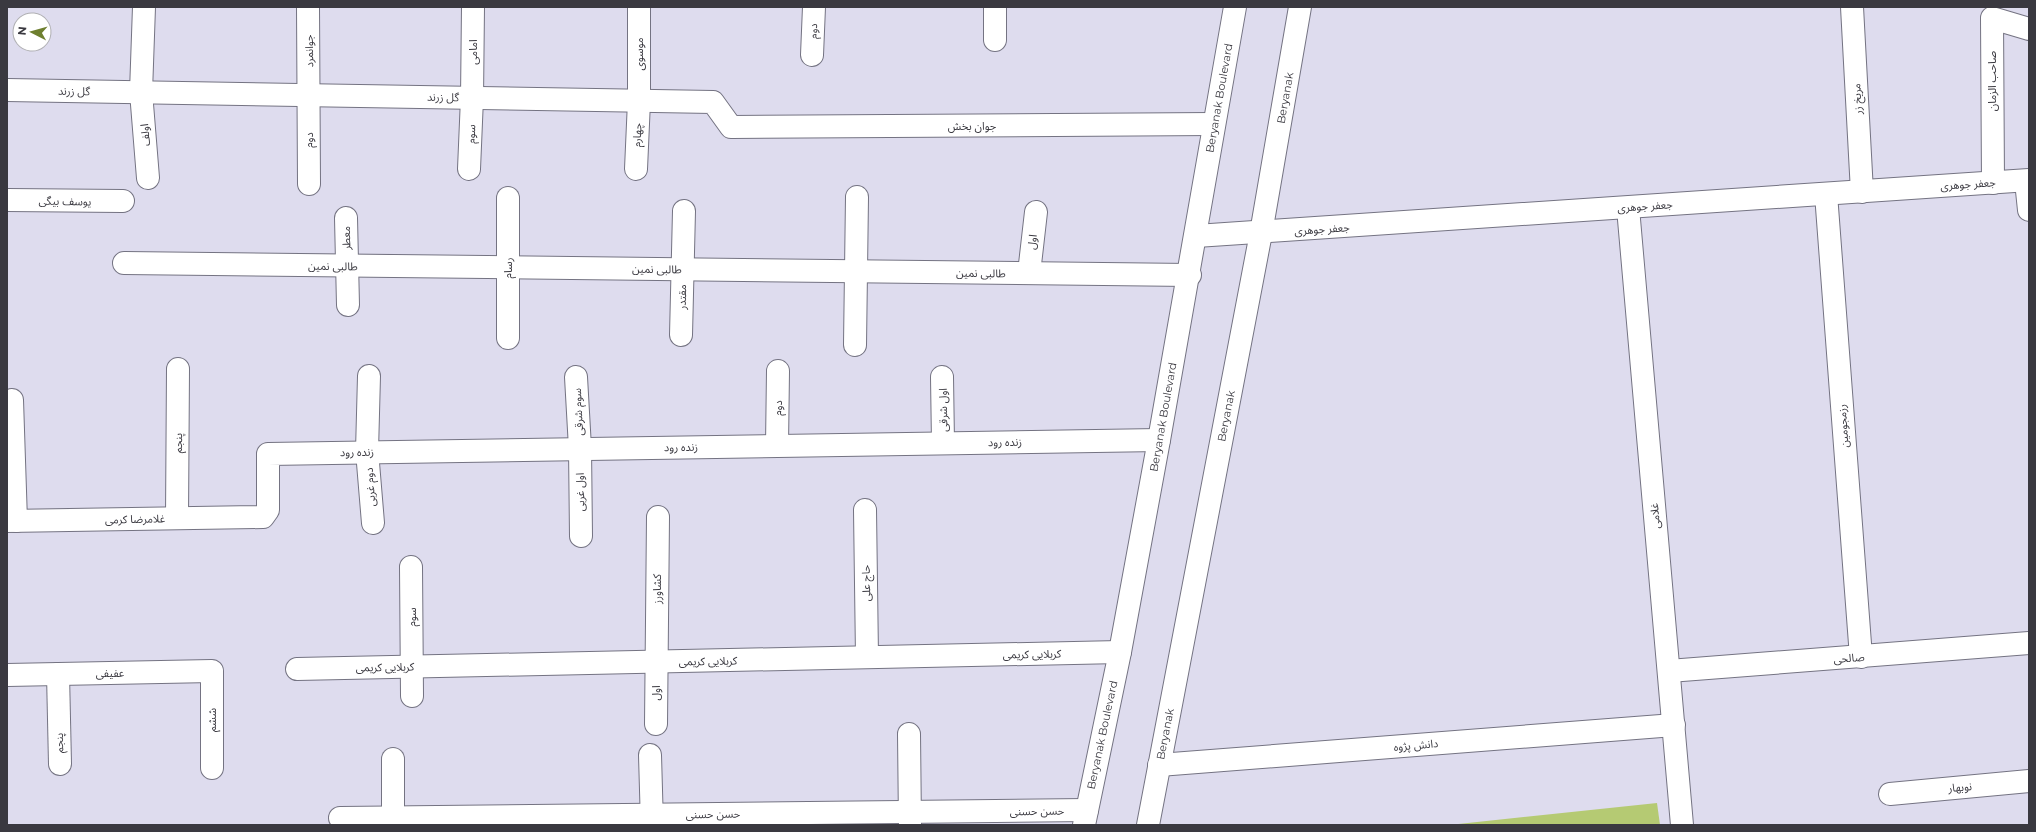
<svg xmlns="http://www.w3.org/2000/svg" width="2036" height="832" font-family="Montserrat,'Noto Sans Arabic',sans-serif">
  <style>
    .green { fill: #b5ca73 }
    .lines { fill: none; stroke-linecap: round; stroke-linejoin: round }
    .minor-casing { stroke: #747382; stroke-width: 24 }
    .major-casing { stroke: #747382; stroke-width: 24 }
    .minor { stroke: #fff; stroke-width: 22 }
    .major { stroke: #fff; stroke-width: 22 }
    .labels { text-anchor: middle; stroke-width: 3; stroke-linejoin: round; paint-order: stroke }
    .street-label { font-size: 11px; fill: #3a3940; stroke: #fff }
  </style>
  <rect width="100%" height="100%" fill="#dedcee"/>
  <!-- green -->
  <path class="green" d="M 1657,803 L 1660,825 L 1449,825 Z"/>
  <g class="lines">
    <!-- minor casing -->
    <g class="minor-casing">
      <g id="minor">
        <path d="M 144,7 L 141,92 L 148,178"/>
        <path d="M 308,7 L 309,184"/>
        <path d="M 1852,7 L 1862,192"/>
        <path d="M 995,40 L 995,7"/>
        <path d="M 812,55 L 814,7"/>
        <path d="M 7,90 L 713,102 L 731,127 L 1214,124"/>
        <path d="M 469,169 L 472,98 L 473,7"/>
        <path d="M 636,169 L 639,101 L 639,7"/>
        <path d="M 2026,181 L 2029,210"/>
        <path d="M 1993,183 L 1992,18 L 2029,29"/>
        <path d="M 1826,194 L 1861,657"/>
        <path d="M 508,198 L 508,338"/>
        <path d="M 7,200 L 123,201"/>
        <path d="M 1628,208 L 1682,825"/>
        <path d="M 346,218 L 348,305"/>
        <path d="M 1196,236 L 2029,180"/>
        <path d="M 124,263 L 1190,275"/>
        <path d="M 1029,273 L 1036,212"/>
        <path d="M 681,335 L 684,211"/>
        <path d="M 855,345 L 857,197"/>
        <path d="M 369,376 L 367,451 L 373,523"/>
        <path d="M 576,377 L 580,448 L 581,536"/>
        <path d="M 942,377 L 943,443"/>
        <path d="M 12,400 L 16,521"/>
        <path d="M 777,445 L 778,371"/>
        <path d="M 865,510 L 867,657"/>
        <path d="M 177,518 L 178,369"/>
        <path d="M 7,521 L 263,517 L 268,510 L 268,454 L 1159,440"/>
        <path d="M 411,567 L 412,696"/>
        <path d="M 297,669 L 1120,652"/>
        <path d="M 1669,671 L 2029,643"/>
        <path d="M 58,674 L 60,764"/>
        <path d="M 7,675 L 212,671 L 212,768"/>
        <path d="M 656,724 L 658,517"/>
        <path d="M 909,734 L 910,825"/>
        <path d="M 650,755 L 652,825"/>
        <path d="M 1159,765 L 1674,725"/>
        <path d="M 1890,794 L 2029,781"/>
        <path d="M 340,818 L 1087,810"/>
        <path d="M 393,825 L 393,759"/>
      </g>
    </g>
    <!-- major casing -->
    <g class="major-casing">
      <g id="major">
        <path d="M 1084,825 L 1120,652 L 1159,440 L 1235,7"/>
        <path d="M 1148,825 L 1261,233 L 1300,7"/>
      </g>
    </g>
    <!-- minor -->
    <use href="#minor" class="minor"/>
    <!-- major -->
    <use href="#major" class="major"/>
  </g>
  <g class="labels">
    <!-- street labels -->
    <g class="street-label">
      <text transform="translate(813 31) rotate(-88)" y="4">دوم</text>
      <text transform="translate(309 51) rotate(-91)" y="4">جوانمرد</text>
      <text transform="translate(473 52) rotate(-90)" y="4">امامی</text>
      <text transform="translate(639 54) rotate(-90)" y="4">موسوی</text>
      <text transform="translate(1992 81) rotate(-90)" y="4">صاحب الزمان</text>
      <text transform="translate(74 91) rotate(1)" y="4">گل زرند</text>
      <text transform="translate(443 97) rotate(1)" y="4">گل زرند</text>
      <text transform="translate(1219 98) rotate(-80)" y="4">Beryanak Boulevard</text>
      <text transform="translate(1285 98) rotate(-80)" y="4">Beryanak</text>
      <text transform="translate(1857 99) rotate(-93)" y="4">مریخ زر</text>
      <text x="972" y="130">جوان بخش</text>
      <text transform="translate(471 134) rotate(-88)" y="4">سوم</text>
      <text transform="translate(145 135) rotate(-95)" y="4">اولف</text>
      <text transform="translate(637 135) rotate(-87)" y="4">چهارم</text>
      <text transform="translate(309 140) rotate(-90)" y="4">دوم</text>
      <text transform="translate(1968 184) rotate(-4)" y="4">جعفر جوهری</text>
      <text transform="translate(65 201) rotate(1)" y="4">یوسف بیگی</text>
      <text transform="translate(1645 206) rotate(-4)" y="4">جعفر جوهری</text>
      <text transform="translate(1322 229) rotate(-4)" y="4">جعفر جوهری</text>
      <text transform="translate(346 238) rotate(-91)" y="4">معطر</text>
      <text transform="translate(1032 242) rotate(-83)" y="4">اول</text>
      <text transform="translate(333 266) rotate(1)" y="4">طالبی نمین</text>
      <text transform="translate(508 268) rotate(-90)" y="4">رسام</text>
      <text transform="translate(657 269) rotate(1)" y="4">طالبی نمین</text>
      <text transform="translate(981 273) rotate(1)" y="4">طالبی نمین</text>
      <text transform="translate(682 297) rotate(-89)" y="4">مقتدر</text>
      <text transform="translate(778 408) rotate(-90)" y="4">دوم</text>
      <text transform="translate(943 410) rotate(-91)" y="4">اول شرقی</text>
      <text transform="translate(578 412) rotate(-93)" y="4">سوم شرقی</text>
      <text transform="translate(1226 416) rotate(-79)" y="4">Beryanak</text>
      <text transform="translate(1163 417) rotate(-80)" y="4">Beryanak Boulevard</text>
      <text transform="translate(1843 426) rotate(-94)" y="4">رزمجومین</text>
      <text transform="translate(1005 442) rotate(-1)" y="4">زنده رود</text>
      <text transform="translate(178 443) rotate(-89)" y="4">پنجم</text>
      <text transform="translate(681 447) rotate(-1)" y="4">زنده رود</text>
      <text transform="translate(357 452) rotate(-1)" y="4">زنده رود</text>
      <text transform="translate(370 487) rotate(-94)" y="4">دوم غربی</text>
      <text transform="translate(580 492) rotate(-91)" y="4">اول غربی</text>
      <text transform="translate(1655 516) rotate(-95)" y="4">غلامی</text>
      <text transform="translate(135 519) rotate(-1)" y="4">غلامرضا کرمی</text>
      <text transform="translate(866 583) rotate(-91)" y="4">حاج علی</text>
      <text transform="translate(657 589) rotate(-90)" y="4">کشاورز</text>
      <text transform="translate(412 617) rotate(-90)" y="4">سوم</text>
      <text transform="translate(1032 654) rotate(-1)" y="4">کربلایی کریمی</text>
      <text transform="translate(1849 658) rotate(-4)" y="4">صالحی</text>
      <text transform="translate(708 661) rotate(-1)" y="4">کربلایی کریمی</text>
      <text transform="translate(385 667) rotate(-1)" y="4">کربلایی کریمی</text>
      <text transform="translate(110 673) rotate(-1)" y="4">عفیفی</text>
      <text transform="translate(656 693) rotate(-90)" y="4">اول</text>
      <text transform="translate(212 720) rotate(-90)" y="4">ششم</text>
      <text transform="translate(1165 734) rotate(-79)" y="4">Beryanak</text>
      <text transform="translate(1102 735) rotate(-78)" y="4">Beryanak Boulevard</text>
      <text transform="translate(59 743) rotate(-91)" y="4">پنجم</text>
      <text transform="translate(1416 745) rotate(-5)" y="4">دانش پژوه</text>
      <text transform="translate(1960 787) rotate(-5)" y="4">نوبهار</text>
      <text transform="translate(1037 811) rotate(-1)" y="4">حسن حسنی</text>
      <text transform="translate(713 814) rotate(-1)" y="4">حسن حسنی</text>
    </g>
  </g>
  <!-- border -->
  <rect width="2036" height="832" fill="none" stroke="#3a3940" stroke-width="16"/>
  <!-- north arrow -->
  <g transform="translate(32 32) rotate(276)"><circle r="19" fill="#ffffff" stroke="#b0b0b3"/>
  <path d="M0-3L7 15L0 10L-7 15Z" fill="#6e7f2f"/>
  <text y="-6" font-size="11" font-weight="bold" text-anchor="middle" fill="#3a3940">N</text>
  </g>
</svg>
